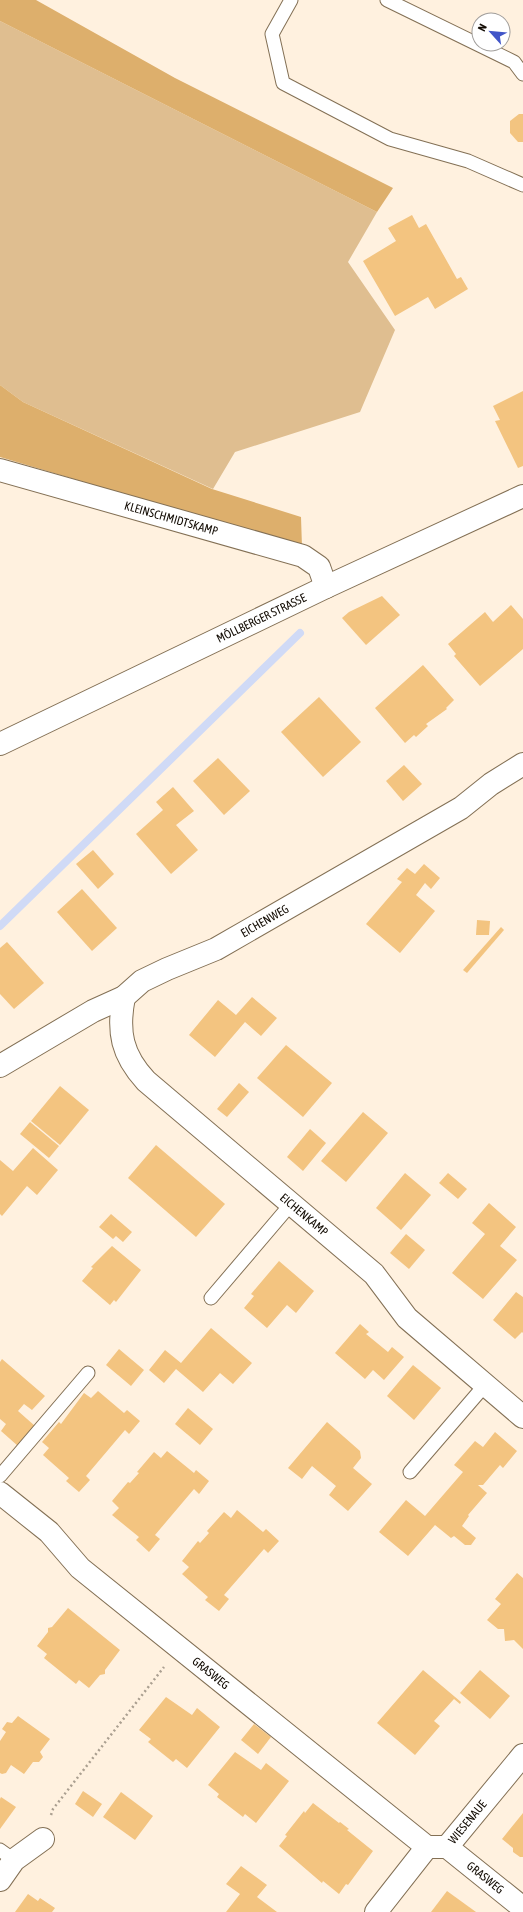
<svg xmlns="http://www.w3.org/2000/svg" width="523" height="1912" font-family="'Asap Condensed',sans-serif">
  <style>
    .green { fill: #dfbe90 }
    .forest { fill: #ddaf6c }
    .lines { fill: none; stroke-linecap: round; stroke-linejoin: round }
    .stream { stroke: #d0daf6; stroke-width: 8 }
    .building { fill: #f3c480 }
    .service-casing { stroke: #837055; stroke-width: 15 }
    .minor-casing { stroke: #837055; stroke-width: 24 }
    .tertiary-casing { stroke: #837055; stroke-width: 24 }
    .path { stroke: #aa9f90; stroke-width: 2.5; stroke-dasharray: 2 3; stroke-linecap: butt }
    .service { stroke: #fff; stroke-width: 13 }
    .minor { stroke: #fff; stroke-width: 22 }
    .tertiary { stroke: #fff; stroke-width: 22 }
    .labels { text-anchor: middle; stroke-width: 3; stroke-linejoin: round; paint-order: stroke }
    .street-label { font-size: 12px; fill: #120b03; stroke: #fff }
  </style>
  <rect width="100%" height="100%" fill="#fff1df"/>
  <!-- green -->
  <path class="green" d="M 0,21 L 377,212 L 348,262 L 395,330 L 360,412 L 235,452 L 213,489 L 23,402 L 0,385 Z"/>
  <!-- forest -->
  <g class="forest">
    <path d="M 0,0 L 36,0 L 175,78 L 393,188 L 377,212 L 0,21 Z"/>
    <path d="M 0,385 L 23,402 L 212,489 L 301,517 L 302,547 L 0,457 Z"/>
  </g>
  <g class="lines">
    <!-- stream -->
    <path class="stream" d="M 0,926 L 300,633"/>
  </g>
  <!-- building -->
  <g class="building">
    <path d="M 519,114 L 523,114 L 523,142 L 518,142 L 510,133 L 510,121 Z"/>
    <path d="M 412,215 L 419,228 L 426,224 L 457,279 L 461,277 L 468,289 L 435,309 L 428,297 L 395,316 L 363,261 L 396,241 L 388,228 Z"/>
    <path d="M 523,391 L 523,466 L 518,468 L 495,421 L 500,420 L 493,406 Z"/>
    <path d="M 382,596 L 400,615 L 366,645 L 342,618 L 349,612 Z"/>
    <path d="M 511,605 L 523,619 L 523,649 L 480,686 L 454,656 L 456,654 L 448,644 L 485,612 L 493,622 Z"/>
    <path d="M 423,665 L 454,700 L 446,708 L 447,709 L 426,724 L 428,726 L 416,737 L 414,735 L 405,743 L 375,708 Z"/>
    <path d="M 319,697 L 361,742 L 323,777 L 281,732 Z"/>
    <path d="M 218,758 L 250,791 L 224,815 L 193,781 Z"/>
    <path d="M 404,765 L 422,784 L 403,801 L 386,781 Z"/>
    <path d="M 173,787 L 194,811 L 176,825 L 198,850 L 171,874 L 136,834 L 163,810 L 156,802 Z"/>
    <path d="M 93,850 L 114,874 L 98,889 L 76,864 Z"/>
    <path d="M 424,864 L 440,878 L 431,889 L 425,883 L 416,895 L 435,911 L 400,953 L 366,924 L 402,882 L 397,879 L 407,868 L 415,874 Z"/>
    <path d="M 82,889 L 117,928 L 92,951 L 57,912 Z"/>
    <path d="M 477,920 L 490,921 L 489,935 L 476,935 Z"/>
    <path d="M 501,927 L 504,930 L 467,973 L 463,970 Z"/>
    <path d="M 7,942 L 44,983 L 14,1009 L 0,994 L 0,948 Z"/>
    <path d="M 252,997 L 277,1018 L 261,1036 L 245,1022 L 215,1057 L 189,1035 L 218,1000 L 236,1015 Z"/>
    <path d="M 286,1045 L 332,1083 L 303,1117 L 257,1078 Z"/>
    <path d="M 239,1083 L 249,1092 L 227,1117 L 217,1109 Z"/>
    <path d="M 60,1086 L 89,1110 L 60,1145 L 31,1121 Z"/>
    <path d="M 363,1112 L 388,1133 L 346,1182 L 321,1161 Z"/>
    <path d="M 30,1122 L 59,1146 L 49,1158 L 20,1134 Z"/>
    <path d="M 310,1129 L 326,1143 L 303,1171 L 287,1157 Z"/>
    <path d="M 156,1145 L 225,1204 L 196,1237 L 128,1178 Z"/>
    <path d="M 33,1148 L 58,1170 L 37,1195 L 27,1186 L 2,1216 L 0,1214 L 0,1160 L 13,1171 Z"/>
    <path d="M 405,1173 L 431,1195 L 401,1230 L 376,1208 Z"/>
    <path d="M 448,1173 L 467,1189 L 458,1199 L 439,1183 Z"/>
    <path d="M 489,1203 L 516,1227 L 500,1246 L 517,1260 L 483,1299 L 452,1273 L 485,1234 L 472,1223 Z"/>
    <path d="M 111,1214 L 132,1232 L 123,1242 L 116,1236 L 113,1239 L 99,1227 Z"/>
    <path d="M 406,1234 L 425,1250 L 409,1269 L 390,1253 Z"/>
    <path d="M 112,1246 L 141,1270 L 116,1302 L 114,1300 L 110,1305 L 82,1281 L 93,1268 L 91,1267 Z"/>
    <path d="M 279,1261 L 314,1291 L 296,1313 L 287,1305 L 267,1328 L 244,1308 L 254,1296 L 251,1294 Z"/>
    <path d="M 516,1292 L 523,1297 L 523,1333 L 522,1332 L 515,1339 L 493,1320 Z"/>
    <path d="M 360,1324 L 369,1332 L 366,1334 L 388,1352 L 392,1347 L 404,1357 L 384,1380 L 373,1370 L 365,1379 L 335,1353 Z"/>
    <path d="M 211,1328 L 252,1363 L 233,1384 L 220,1373 L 203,1392 L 176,1369 L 164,1383 L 149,1370 L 165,1350 L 181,1363 Z"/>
    <path d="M 119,1349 L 144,1370 L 131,1386 L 106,1365 Z"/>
    <path d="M 2,1359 L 45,1396 L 32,1410 L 24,1404 L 18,1411 L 35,1426 L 18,1446 L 1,1431 L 6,1424 L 0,1419 L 0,1362 Z"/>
    <path d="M 413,1365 L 441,1388 L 414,1420 L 387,1396 Z"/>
    <path d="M 98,1391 L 124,1413 L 127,1410 L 140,1421 L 129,1434 L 125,1430 L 86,1476 L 90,1480 L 79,1492 L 66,1481 L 69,1478 L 43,1455 L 49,1448 L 42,1442 L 59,1422 L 61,1424 L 84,1393 L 91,1398 Z"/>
    <path d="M 188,1408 L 213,1429 L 200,1445 L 175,1424 Z"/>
    <path d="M 327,1422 L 360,1451 L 361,1458 L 353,1468 L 372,1484 L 348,1511 L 329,1495 L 336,1486 L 312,1466 L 302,1479 L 288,1468 Z"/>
    <path d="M 495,1432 L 517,1451 L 503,1468 L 500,1465 L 483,1485 L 478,1485 L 487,1493 L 468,1515 L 469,1516 L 462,1526 L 476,1538 L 471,1545 L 465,1545 L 454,1536 L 451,1538 L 435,1525 L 408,1556 L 379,1532 L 406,1500 L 425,1516 L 463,1472 L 454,1465 L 475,1441 L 483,1447 Z"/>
    <path d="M 167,1451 L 194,1473 L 196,1470 L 209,1481 L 199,1494 L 194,1489 L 155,1535 L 160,1539 L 149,1552 L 136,1540 L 139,1537 L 112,1515 L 119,1508 L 112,1501 L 128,1482 L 130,1483 L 139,1473 L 137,1472 L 154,1452 L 161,1458 Z"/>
    <path d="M 237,1510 L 263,1532 L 266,1529 L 279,1541 L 268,1553 L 264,1549 L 224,1595 L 229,1599 L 219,1611 L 205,1600 L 208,1597 L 182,1574 L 189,1567 L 182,1561 L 198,1541 L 200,1543 L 209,1533 L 207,1531 L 224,1512 L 231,1518 Z"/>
    <path d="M 517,1573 L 523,1578 L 523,1649 L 514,1640 L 505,1641 L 504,1629 L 498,1629 L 487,1620 L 501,1604 L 495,1599 Z"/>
    <path d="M 68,1608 L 120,1650 L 105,1670 L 105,1674 L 100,1675 L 89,1688 L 79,1680 L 76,1684 L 44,1658 L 47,1654 L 37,1646 L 48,1632 L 48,1628 L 52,1627 Z"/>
    <path d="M 423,1670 L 461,1702 L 460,1704 L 454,1699 L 434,1721 L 440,1726 L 415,1755 L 377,1723 Z"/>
    <path d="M 480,1670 L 510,1696 L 490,1719 L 460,1693 Z"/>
    <path d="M 166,1697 L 192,1715 L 197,1708 L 220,1727 L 187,1768 L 176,1759 L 173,1762 L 148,1742 L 151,1739 L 139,1730 Z"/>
    <path d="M 18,1716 L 50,1739 L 40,1752 L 43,1757 L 39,1762 L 33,1762 L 24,1774 L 11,1765 L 6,1773 L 2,1774 L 0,1773 L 0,1741 L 6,1732 L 2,1729 L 7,1722 L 12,1723 Z"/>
    <path d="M 254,1724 L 271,1737 L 258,1754 L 241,1740 Z"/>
    <path d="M 235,1752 L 261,1770 L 266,1763 L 289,1781 L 256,1823 L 245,1814 L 243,1817 L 217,1797 L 219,1794 L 208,1785 Z"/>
    <path d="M 83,1791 L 102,1804 L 93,1817 L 75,1804 Z"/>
    <path d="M 121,1792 L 153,1816 L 135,1840 L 103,1817 Z"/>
    <path d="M 1,1797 L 16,1807 L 0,1829 L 0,1799 Z"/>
    <path d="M 313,1803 L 339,1823 L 340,1822 L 349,1829 L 347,1830 L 373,1851 L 348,1885 L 346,1884 L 339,1894 L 323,1881 L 322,1883 L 279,1846 L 287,1836 L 285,1835 L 304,1811 L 305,1813 Z"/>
    <path d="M 523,1813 L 523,1857 L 520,1857 L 513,1852 L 513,1848 L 502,1839 Z"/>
    <path d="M 241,1866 L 267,1885 L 257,1897 L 277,1912 L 226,1912 L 240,1894 L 226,1884 Z"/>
    <path d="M 447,1891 L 476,1912 L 431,1912 Z"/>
    <path d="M 28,1894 L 38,1901 L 40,1898 L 55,1908 L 52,1912 L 15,1912 Z"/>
  </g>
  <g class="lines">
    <!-- service casing -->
    <g class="service-casing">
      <g id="service">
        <path d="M 291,0 L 272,34 L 283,83 L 390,139 L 468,161 L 523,185"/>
        <path d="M 387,0 L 514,62 L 523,74"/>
        <path d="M 211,1298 L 291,1204"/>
        <path d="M 410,1472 L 485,1385"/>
        <path d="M 0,1476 L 88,1373"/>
        <path d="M 0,1850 L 14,1860"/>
      </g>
    </g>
    <!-- minor casing -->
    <g class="minor-casing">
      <g id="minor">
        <path id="s1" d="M 0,470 L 303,556 L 319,567 L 326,587"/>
        <path id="s2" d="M 124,997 C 117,1032 122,1055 146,1081 L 374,1274 L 407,1318 L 523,1417"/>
        <path id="s3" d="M 0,1066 L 93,1011 L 124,997 L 142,981 L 167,969 L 216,949 L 461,808 L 491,784 L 523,764"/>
        <path id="s4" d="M 0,1493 L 49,1532 L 80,1568 L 427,1847"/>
        <path id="s5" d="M 447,1847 L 523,1908"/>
        <path d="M 0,1880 L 14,1860 L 43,1839"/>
        <path id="s6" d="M 376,1912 L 427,1847 L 447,1847 L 523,1755"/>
      </g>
    </g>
    <!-- tertiary casing -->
    <g class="tertiary-casing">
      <g id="tertiary">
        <path id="s7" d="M 0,744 L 326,587 L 523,496"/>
      </g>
    </g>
    <!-- path -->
    <path class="path" d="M 51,1815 L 53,1809 L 164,1667"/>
    <!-- service -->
    <use href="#service" class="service"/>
    <!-- minor -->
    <use href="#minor" class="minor"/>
    <!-- tertiary -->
    <use href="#tertiary" class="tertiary"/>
  </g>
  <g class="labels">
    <!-- street labels -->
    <g class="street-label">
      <text dy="4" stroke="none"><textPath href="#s1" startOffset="178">KLEINSCHMIDTSKAMP</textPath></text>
      <text dy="4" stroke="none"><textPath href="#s7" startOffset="290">MÖLLBERGER STRASSE</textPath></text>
      <text dy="4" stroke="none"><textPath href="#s3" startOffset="303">EICHENWEG</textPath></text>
      <text dy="4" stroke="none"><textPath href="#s2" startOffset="298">EICHENKAMP</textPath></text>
      <text dy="4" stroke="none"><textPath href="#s4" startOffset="278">GRASWEG</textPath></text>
      <text dy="4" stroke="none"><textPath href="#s6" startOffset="135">WIESENAUE</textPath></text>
      <text dy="4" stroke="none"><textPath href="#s5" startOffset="49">GRASWEG</textPath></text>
    </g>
  </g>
  <!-- north arrow -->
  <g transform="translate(491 32) rotate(297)"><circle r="19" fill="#ffffff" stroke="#a09d9a"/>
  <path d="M0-3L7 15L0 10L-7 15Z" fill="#4155c8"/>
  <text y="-6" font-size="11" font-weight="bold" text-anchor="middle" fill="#120b03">N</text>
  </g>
</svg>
